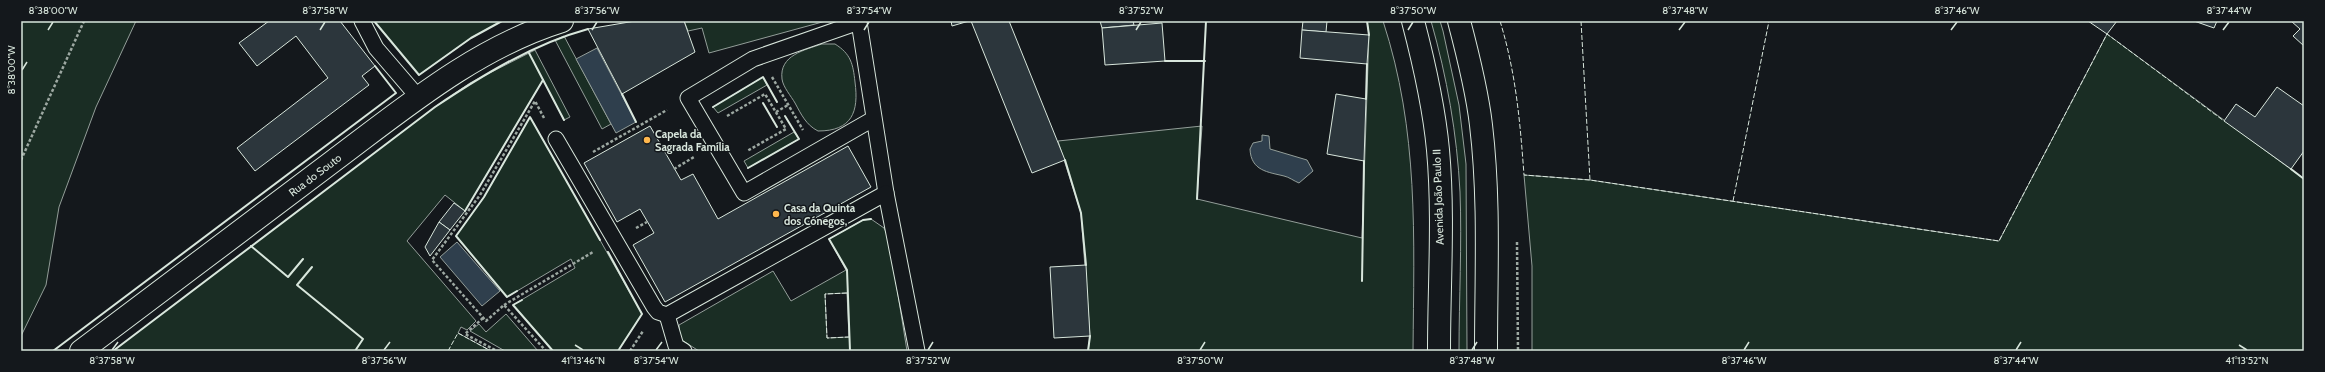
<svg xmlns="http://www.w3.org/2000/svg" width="2325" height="372" font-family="Cabin,sans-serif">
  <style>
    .green { fill: #1a2d24; stroke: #939e99; fill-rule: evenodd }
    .water { fill: #2f3f4d; stroke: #939e99 }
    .building { fill: #2c363c; stroke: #d8e6dc }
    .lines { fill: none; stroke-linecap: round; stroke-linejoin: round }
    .service-casing { stroke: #d8e6dc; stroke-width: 17 }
    .tertiary-casing { stroke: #d8e6dc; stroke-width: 24 }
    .secondary-casing { stroke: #d8e6dc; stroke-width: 24 }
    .path { stroke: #9da8a2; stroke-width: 2.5; stroke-dasharray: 3 2; stroke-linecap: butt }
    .service { stroke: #14181c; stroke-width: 15 }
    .tertiary { stroke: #14181c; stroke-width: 22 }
    .secondary { stroke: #14181c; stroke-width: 22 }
    .fence { stroke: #d8e6dc; stroke-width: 1; stroke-dasharray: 5 2; stroke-linecap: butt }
    .wall { stroke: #d8e6dc; stroke-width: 2 }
    .ticks { fill: none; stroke: #d8e6dc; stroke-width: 1.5 }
    .poi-dot { fill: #ffb74d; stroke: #14181c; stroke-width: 1.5 }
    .labels { text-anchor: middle; stroke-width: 3; stroke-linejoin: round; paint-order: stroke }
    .poi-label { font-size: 11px; font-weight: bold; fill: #d8e6dc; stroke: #14181c; text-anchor: start }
    .street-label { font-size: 11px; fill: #d8e6dc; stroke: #14181c }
    .neatline { fill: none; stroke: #d8e6dc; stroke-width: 1.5 }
    .ticks-label { font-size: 10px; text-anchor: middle; fill: #d8e6dc }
  </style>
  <rect width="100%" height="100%" fill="#14181c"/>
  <!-- green -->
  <g class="green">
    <path d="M 21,21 L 136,21 L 96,107 L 59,207 L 46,285 L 21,336 Z"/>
    <path d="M 374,21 L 502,21 L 471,38 L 419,75 Z"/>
    <path d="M 684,21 L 826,21 L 709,53 L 702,28 L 688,31 Z"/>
    <path d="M 1367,21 L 1383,21 C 1419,131 1414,237 1413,351 L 1088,351 L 1090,336 L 1081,213 L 1058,141 L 1202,126 L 1197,199 L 1362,238 L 1369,35 Z"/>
    <path d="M 1431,21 L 1440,21 L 1443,31 L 1459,105 L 1466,164 L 1467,351 L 1459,351 C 1459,298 1462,245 1460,192 C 1457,134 1447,77 1431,21 Z"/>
    <path d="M 2107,34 L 2304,179 L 2304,351 L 1532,351 L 1532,266 L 1524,175 L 1590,180 L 1999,241 Z"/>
    <path d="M 564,36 L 611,124 L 602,129 L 555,40 Z"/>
    <path d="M 822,44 L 835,44 C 851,54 853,64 855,82 C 859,112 852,131 818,131 C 806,125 801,114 795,103 C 791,96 783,87 782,79 C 779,55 805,50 822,44 Z"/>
    <path d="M 535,50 L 570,117 L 564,120 L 543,80 L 465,211 L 445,195 L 407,241 L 476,321 L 467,330 L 461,327 L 458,333 L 491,351 L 113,351 L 435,107 L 470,83 Z"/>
    <path d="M 763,77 L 767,85 L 718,113 L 713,107 Z"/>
    <path d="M 530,117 L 642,314 L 618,351 L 553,351 L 513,305 L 575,268 L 571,259 L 507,297 L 456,236 L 484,197 Z"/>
    <path d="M 794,132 L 799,139 L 748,168 L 744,161 Z"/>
    <path d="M 871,219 L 884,228 L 889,238 L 907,351 L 699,351 L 680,339 L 679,325 L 773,271 L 791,301 L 846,270 L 829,239 L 863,220 ZM 847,293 L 849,337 L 827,338 L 825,294 Z"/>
    <path d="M 506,314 L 538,351 L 505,351 L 470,331 L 479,324 L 486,332 Z"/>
  </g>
  <!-- water -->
  <g class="water">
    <path d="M 597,48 L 636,122 L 616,133 L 576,59 Z"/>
    <path d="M 1262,135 L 1269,136 L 1270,149 L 1307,160 L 1313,171 L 1299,183 C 1294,181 1289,177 1284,176 C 1268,172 1251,171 1250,149 L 1253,143 L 1262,141 Z"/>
    <path d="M 457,242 L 500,291 L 482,306 L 440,257 Z"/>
  </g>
  <!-- building -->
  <g class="building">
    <path d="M 269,21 L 340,21 L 375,66 L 362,76 L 369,85 L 255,171 L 237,148 L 328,78 L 296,36 L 257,66 L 239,43 Z"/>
    <path d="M 635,21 L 684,21 L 695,52 L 622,94 L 588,29 Z"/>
    <path d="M 951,21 L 969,21 L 952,26 Z"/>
    <path d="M 971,21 L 1009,21 L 1065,160 L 1032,173 Z"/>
    <path d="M 1100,21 L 1133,21 L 1134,25 L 1102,28 Z"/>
    <path d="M 1303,21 L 1327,21 L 1326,32 L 1302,30 Z"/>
    <path d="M 2088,21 L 2117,21 L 2107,34 Z"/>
    <path d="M 2194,21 L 2217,21 L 2214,28 Z"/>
    <path d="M 2291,21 L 2304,21 L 2304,46 L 2293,36 L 2300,29 Z"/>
    <path d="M 1162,23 L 1165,61 L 1105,65 L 1102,28 Z"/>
    <path d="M 1302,30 L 1369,35 L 1367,64 L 1300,58 Z"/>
    <path d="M 2277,87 L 2304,106 L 2304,151 L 2291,169 L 2224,121 L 2236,104 L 2255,117 Z"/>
    <path d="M 1336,94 L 1366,99 L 1364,161 L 1327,154 Z"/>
    <path d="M 650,126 L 681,180 L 693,174 L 718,219 L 848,146 L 871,187 L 665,302 L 633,245 L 654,233 L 640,209 L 617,222 L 584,163 Z"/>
    <path d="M 454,203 L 465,211 L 450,230 L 439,222 Z"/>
    <path d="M 439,222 L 450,230 L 430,256 L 425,247 Z"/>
    <path d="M 1086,265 L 1090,336 L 1054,338 L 1050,267 Z"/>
  </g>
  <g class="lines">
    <!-- service casing -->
    <g class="service-casing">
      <g id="service">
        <path d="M 362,21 L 376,48 L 418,97"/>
        <path d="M 873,119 L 744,193 L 688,98 L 753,59 L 859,22 L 886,193"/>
        <path d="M 556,139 L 654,307 L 658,312 L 667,315 L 886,193 L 917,351"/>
        <path d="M 667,315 L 676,346 L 684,351"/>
      </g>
    </g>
    <!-- tertiary casing -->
    <g class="tertiary-casing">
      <path id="tertiary" d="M 81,351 C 165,288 248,225 332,162 C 403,109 475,48 562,21"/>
    </g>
    <!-- secondary casing -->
    <g class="secondary-casing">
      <g id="secondary">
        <path d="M 1413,21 C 1424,63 1434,106 1438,150 C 1444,216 1439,284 1439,351"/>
        <path d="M 1459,21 C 1468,55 1477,90 1481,125 C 1490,200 1486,276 1486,351"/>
      </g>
    </g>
    <!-- path -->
    <g class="path">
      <path d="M 772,77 L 803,130"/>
      <path d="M 776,112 L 788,105"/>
      <path d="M 727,116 L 765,94 L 786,129 L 747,151"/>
      <path d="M 544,118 L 535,101 L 480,195 L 432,260 L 486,321 L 504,305 L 546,351"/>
      <path d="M 593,152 L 667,110"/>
      <path d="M 21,160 L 84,21"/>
      <path d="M 674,169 L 694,157"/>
      <path d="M 636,228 L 647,222"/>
      <path d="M 1517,242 L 1518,351"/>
      <path d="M 504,305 L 593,252"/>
      <path d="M 483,318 L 465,334 L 497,351"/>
      <path d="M 630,351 L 643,331"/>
    </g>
    <!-- service -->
    <use href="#service" class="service"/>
    <!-- tertiary -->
    <use href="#tertiary" class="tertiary"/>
    <!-- secondary -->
    <use href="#secondary" class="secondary"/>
    <!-- fence -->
    <g class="fence">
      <path d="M 1500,21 C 1516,73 1520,121 1524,175 L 1590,180 L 1999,241 L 2107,34 L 2224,121"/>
      <path d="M 1581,21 L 1590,180"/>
      <path d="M 1733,201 L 1769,21"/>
      <path d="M 847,293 L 825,294 L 827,338 L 849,337"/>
      <path d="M 448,351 L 458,333 L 491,351"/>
    </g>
    <!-- wall -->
    <g class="wall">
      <path d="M 374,21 L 419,75 L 471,38 L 502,21"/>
      <path d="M 1367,21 L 1369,35"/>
      <path d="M 529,53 L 564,120"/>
      <path d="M 1165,61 L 1205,61"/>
      <path d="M 622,94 L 636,122"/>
      <path d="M 1366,99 L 1367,64"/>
      <path d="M 763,103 L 777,127"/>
      <path d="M 713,107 L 763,77 L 777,102"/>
      <path d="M 1065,160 L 1081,213 L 1086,265"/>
      <path d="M 748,168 L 799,139 L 785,116"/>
      <path d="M 2291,169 L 2304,179"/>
      <path d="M 1197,199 L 1206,21"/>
      <path d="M 465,211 L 543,80"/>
      <path d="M 251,246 L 288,277 L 303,259"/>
      <path d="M 608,252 L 642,314 L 618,351"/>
      <path d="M 312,267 L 297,285 L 363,339 L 355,351"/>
      <path d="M 1362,281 L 1364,161"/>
      <path d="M 517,291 L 507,297 L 456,236 L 484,197 L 530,117 L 600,240"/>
      <path d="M 522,300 L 513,305 L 553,351"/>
      <path d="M 53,351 L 396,93 L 375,66"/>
      <path d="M 113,351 L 435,107 C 481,76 533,44 588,29"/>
      <path d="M 850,351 L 847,270 L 829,239 L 863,220 L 871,219"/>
      <path d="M 1088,351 L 1090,336"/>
    </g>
  </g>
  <!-- ticks -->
  <path class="ticks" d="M 48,30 L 53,22M 320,30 L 325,22M 592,30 L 597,22M 864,30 L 869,22M 1136,30 L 1141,22M 1408,30 L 1413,22M 1679,30 L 1685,22M 1951,30 L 1957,22M 2223,30 L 2229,22M 22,70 L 27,62M 575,345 L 583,350M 2239,345 L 2247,350M 112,350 L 118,342M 384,350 L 390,342M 656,350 L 662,342M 928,350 L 933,342M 1200,350 L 1205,342M 1472,350 L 1477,342M 1744,350 L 1749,342M 2016,350 L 2021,342"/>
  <!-- markers -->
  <g class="poi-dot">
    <circle cx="647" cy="140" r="4"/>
    <circle cx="776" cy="214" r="4"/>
  </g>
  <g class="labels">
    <!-- poi labels -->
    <g class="poi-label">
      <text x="655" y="138">Capela da<tspan x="655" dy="13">Sagrada Família</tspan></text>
      <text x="784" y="212">Casa da Quinta<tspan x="784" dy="13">dos Cónegos,</tspan></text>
    </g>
    <!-- street labels -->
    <g class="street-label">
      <text transform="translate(315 175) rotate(-37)" y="4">Rua do Souto</text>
      <text transform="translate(1438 197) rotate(-92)" y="4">Avenida João Paulo II</text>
    </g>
  </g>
  <!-- border -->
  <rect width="2325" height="372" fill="none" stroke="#14181c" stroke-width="44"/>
  <rect x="22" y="22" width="2281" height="328" class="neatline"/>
  <g class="ticks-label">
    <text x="53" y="14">8°38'00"W</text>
    <text x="325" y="14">8°37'58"W</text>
    <text x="597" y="14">8°37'56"W</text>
    <text x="869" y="14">8°37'54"W</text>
    <text x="1141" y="14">8°37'52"W</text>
    <text x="1413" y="14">8°37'50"W</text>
    <text x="1685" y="14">8°37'48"W</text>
    <text x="1957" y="14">8°37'46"W</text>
    <text x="2229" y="14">8°37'44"W</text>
    <text transform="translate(11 70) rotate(-90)" y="4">8°38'00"W</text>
    <text x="112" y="364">8°37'58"W</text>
    <text x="384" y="364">8°37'56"W</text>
    <text x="583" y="364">41°13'46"N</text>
    <text x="656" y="364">8°37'54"W</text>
    <text x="928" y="364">8°37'52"W</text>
    <text x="1200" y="364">8°37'50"W</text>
    <text x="1472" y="364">8°37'48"W</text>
    <text x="1744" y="364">8°37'46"W</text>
    <text x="2016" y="364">8°37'44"W</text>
    <text x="2247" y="364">41°13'52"N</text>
  </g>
</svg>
